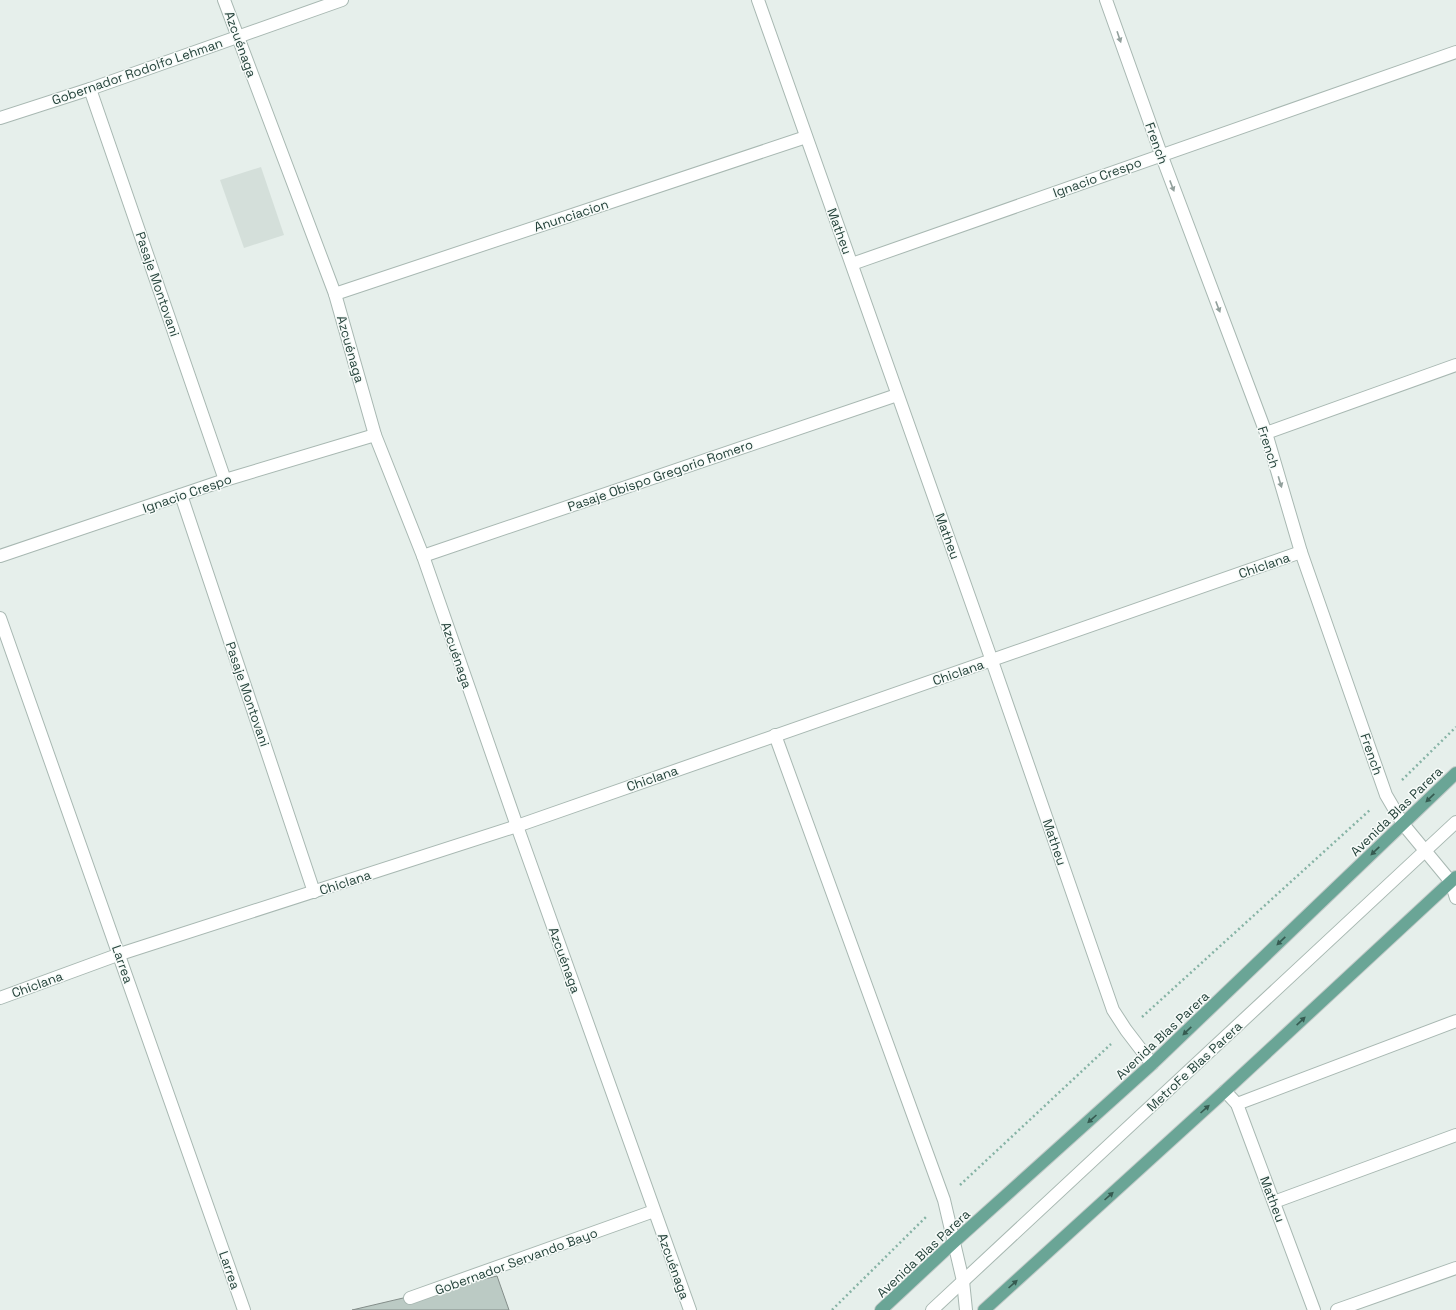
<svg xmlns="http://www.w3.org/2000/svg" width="1456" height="1310" font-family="'Space Grotesk',sans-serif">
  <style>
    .built { fill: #d4dfda }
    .building { fill: #bbcac4; stroke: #838d89 }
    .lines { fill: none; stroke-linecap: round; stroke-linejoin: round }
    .service-casing { stroke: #a8b8b2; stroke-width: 14 }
    .minor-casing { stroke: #a8b8b2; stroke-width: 14 }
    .tertiary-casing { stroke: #a8b8b2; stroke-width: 14 }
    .primary-casing { stroke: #c2cac8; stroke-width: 14 }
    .path { stroke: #86b3a5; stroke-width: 2.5; stroke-dasharray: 2 3; stroke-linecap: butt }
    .service { stroke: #fff; stroke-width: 12 }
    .minor { stroke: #fff; stroke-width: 12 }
    .tertiary { stroke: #fff; stroke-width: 12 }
    .primary { stroke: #6aa596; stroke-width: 12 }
    .oneway { fill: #92a09c }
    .oneway2 { fill: #365b51 }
    .labels { text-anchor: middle; stroke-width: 3; stroke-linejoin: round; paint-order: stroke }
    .street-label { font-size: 13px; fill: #24423a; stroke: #f7fbf9 }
  </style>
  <rect width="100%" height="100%" fill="#e6efeb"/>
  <!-- built -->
  <path class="built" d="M 261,167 L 284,235 L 244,248 L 220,180 Z"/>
  <!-- building -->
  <path class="building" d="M 497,1276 L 509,1310 L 352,1310 Z"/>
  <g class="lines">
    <!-- service casing -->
    <g class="service-casing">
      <path id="service" d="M 932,1310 L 1456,822"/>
    </g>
    <!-- minor casing -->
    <g class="minor-casing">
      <g id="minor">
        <path d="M 224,0 L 335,294 L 375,435 L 423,556 L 517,826 L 690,1310"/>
        <path d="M 758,0 L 992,661 L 1113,1010 L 1126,1030 L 1152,1064"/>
        <path d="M 90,89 L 225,480"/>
        <path d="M 0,118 L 90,89 L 342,0"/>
        <path d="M 852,264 L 1456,52"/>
        <path d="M 335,294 L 806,137"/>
        <path d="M 1266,433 L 1456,365"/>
        <path d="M 181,495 L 314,892"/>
        <path d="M 0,556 L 225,480 L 375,435"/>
        <path d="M 423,556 L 897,395"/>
        <path d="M 0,618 L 244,1310"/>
        <path d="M 775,735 L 944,1200 L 963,1281 L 966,1310"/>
        <path d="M 1456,885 L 1451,882 L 1456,898"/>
        <path d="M 0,998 L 120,954 L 517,826 L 1301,552"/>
        <path d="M 1225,1091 L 1237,1104 L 1314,1310"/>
        <path d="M 1237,1104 L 1456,1021"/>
        <path d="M 1274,1202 L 1456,1135"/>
        <path d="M 410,1298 L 654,1211"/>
        <path d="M 1337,1310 L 1456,1268"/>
      </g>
    </g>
    <!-- tertiary casing -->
    <g class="tertiary-casing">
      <path id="tertiary" d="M 1106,0 L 1161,154 L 1266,433 L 1301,552 L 1386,795 L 1403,824 L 1451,882"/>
    </g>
    <!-- primary casing -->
    <g class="primary-casing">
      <g id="primary">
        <path d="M 881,1310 L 954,1242 L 1152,1064 L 1456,773"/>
        <path d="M 984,1310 L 1225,1091 L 1456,877"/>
      </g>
    </g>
    <!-- path -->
    <g class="path">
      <path d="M 1402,780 L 1456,727"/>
      <path d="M 1142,1017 L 1371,809"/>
      <path d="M 960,1185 L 1111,1044"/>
      <path d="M 832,1310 L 927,1216"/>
    </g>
    <!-- service -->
    <use href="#service" class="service"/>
    <!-- minor -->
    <use href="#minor" class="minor"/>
    <!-- tertiary -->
    <use href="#tertiary" class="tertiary"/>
    <!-- primary -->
    <use href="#primary" class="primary"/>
  </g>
  <!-- one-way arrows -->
  <defs><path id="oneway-solid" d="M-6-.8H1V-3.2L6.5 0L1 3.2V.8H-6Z"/></defs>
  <g class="oneway">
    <use href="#oneway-solid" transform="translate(1119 37) rotate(71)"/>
    <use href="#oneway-solid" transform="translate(1172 186) rotate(69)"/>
    <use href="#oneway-solid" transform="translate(1218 307) rotate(69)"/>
    <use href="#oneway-solid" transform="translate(1280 482) rotate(73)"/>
  </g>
  <g class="oneway2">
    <use href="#oneway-solid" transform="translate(1430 798) rotate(136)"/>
    <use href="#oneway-solid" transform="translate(1375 851) rotate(136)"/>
    <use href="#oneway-solid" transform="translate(1281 941) rotate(136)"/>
    <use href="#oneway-solid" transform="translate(1301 1021) rotate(-43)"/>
    <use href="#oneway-solid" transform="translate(1187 1031) rotate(136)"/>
    <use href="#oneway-solid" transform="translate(1205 1109) rotate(-42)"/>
    <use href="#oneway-solid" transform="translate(1092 1119) rotate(138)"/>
    <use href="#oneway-solid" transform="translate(1109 1196) rotate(-42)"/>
    <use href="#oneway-solid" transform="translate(1013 1284) rotate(-42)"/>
  </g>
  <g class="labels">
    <!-- street labels -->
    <g class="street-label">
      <text transform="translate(241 44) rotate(70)" y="5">Azcuénaga</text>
      <text transform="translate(137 71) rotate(-19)" y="5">Gobernador Rodolfo Lehman</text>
      <text transform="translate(1157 143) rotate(70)" y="5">French</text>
      <text transform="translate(1097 177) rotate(-20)" y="5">Ignacio Crespo</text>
      <text transform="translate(571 215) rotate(-18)" y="5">Anunciacion</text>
      <text transform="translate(840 231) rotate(70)" y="5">Matheu</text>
      <text transform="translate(158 284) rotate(71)" y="5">Pasaje Montovani</text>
      <text transform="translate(351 349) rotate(74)" y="5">Azcuénaga</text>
      <text transform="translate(1269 447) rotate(72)" y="5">French</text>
      <text transform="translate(660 475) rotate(-19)" y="5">Pasaje Obispo Gregorio Romero</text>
      <text transform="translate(187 493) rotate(-19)" y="5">Ignacio Crespo</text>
      <text transform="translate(948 536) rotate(70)" y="5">Matheu</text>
      <text transform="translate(1264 565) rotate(-19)" y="5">Chiclana</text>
      <text transform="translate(457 655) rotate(71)" y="5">Azcuénaga</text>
      <text transform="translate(958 672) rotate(-19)" y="5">Chiclana</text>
      <text transform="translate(248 694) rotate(71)" y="5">Pasaje Montovani</text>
      <text transform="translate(1372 754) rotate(71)" y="5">French</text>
      <text transform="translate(652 778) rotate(-19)" y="5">Chiclana</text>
      <text transform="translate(1396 811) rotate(-44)" y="5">Avenida Blas Parera</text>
      <text transform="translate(1055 842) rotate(71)" y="5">Matheu</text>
      <text transform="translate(345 882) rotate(-18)" y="5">Chiclana</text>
      <text transform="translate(565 960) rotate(70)" y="5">Azcuénaga</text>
      <text transform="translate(123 964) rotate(71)" y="5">Larrea</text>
      <text transform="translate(37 984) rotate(-20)" y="5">Chiclana</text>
      <text transform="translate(1162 1035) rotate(-43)" y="5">Avenida Blas Parera</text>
      <text transform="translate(1194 1066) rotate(-43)" y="5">MetroFe Blas Parera</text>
      <text transform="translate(1273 1199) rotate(69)" y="5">Matheu</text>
      <text transform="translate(923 1253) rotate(-43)" y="5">Avenida Blas Parera</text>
      <text transform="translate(516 1261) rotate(-20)" y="5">Gobernador Servando Bayo</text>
      <text transform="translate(674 1266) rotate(70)" y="5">Azcuénaga</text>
      <text transform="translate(230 1270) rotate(71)" y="5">Larrea</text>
    </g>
  </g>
</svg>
